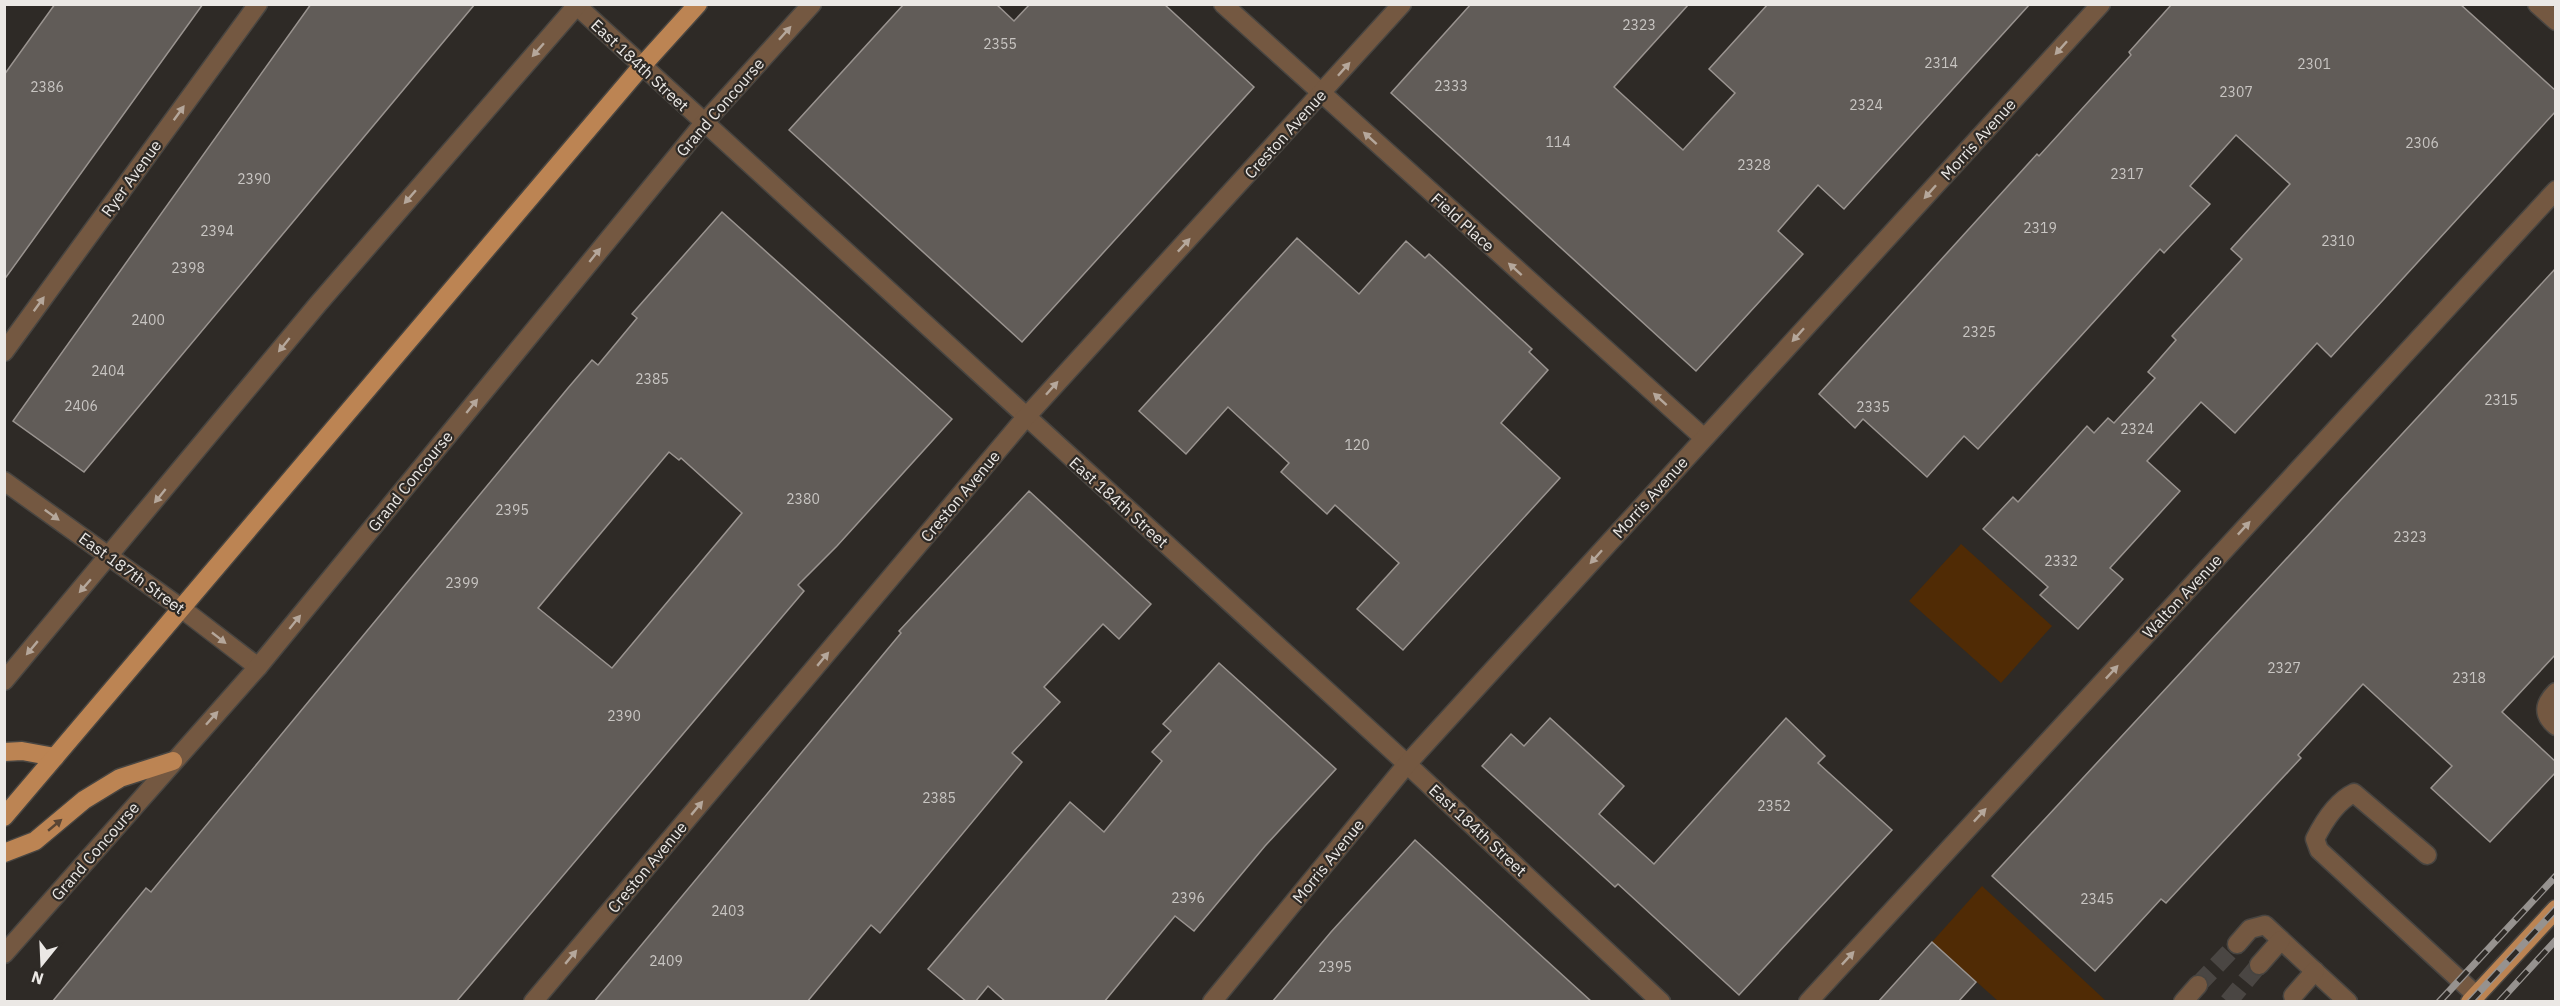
<svg xmlns="http://www.w3.org/2000/svg" width="2560" height="1006" font-family="'IBM Plex Sans',sans-serif">
  <style>
    .green { fill: #502b05 }
    .building { fill: #615c58; stroke: #9a9490; stroke-width: 1.5; fill-rule: evenodd }
    .lines { fill: none; stroke-linecap: round; stroke-linejoin: round }
    .minor-tunnel { stroke: #4a4643; stroke-width: 18; stroke-dasharray: 18 9; stroke-linecap: butt }
    .minor-casing { stroke: #484541; stroke-width: 21 }
    .major-casing { stroke: #484541; stroke-width: 21 }
    .minor { stroke: #745841; stroke-width: 18 }
    .major { stroke: #bc8453; stroke-width: 18 }
    .rail-casing { stroke: #96928f; stroke-width: 7 }
    .rail { stroke: #2e2a26; stroke-width: 4.5; stroke-dasharray: 14; stroke-linecap: butt }
    .oneway { fill: #b5a79b }
    .oneway2 { fill: #594534 }
    .labels { text-anchor: middle; stroke-width: 4.5; stroke-linejoin: round; paint-order: stroke }
    .number-label { font-size: 14px; fill: #c8c5c2 }
    .street-label { font-size: 16px; fill: #ebe8e5; stroke: #2e2a26 }
  </style>
  <rect width="100%" height="100%" fill="#2e2a26"/>
  <!-- green -->
  <g class="green">
    <path d="M 1961,544 L 2052,626 L 2001,683 L 1909,601 Z"/>
    <path d="M 1982,886 L 2106,1001 L 1998,1001 L 1932,942 Z"/>
  </g>
  <!-- building -->
  <g class="building">
    <path d="M 55,4 L 203,4 L 4,280 L 4,75 Z"/>
    <path d="M 311,4 L 475,4 L 84,472 L 13,421 Z"/>
    <path d="M 904,4 L 996,4 L 1014,21 L 1030,4 L 1164,4 L 1254,87 L 1022,342 L 789,130 Z"/>
    <path d="M 1471,4 L 1689,4 L 1614,87 L 1683,150 L 1735,93 L 1709,69 L 1768,4 L 2030,4 L 1844,209 L 1818,185 L 1778,231 L 1803,254 L 1696,371 L 1391,93 Z"/>
    <path d="M 2172,4 L 2460,4 L 2556,91 L 2556,111 L 2331,357 L 2317,343 L 2235,433 L 2201,402 L 2147,461 L 2180,491 L 2110,568 L 2123,579 L 2078,629 L 2040,595 L 2048,587 L 1983,529 L 2013,497 L 2018,502 L 2087,426 L 2094,433 L 2108,418 L 2114,423 L 2155,378 L 2148,372 L 2176,340 L 2172,336 L 2242,259 L 2231,249 L 2290,184 L 2236,135 L 2190,186 L 2210,204 L 2164,253 L 2160,249 L 1978,449 L 1964,436 L 1927,477 L 1863,419 L 1855,428 L 1819,394 L 2037,154 L 2039,156 L 2131,55 L 2129,52 Z"/>
    <path d="M 722,212 L 952,419 L 837,546 L 798,585 L 804,591 L 456,1002 L 52,1002 L 146,888 L 151,892 L 568,388 L 592,360 L 598,365 L 637,318 L 632,314 ZM 669,452 L 679,460 L 681,458 L 742,513 L 612,668 L 538,608 Z"/>
    <path d="M 1297,238 L 1359,294 L 1406,241 L 1425,258 L 1429,254 L 1532,349 L 1529,352 L 1548,370 L 1501,423 L 1560,478 L 1403,650 L 1357,609 L 1399,563 L 1335,505 L 1327,514 L 1281,472 L 1289,463 L 1228,407 L 1186,454 L 1139,411 Z"/>
    <path d="M 2556,268 L 2556,654 L 2502,712 L 2556,762 L 2556,772 L 2490,842 L 2431,788 L 2452,766 L 2363,684 L 2298,755 L 2301,758 L 2166,903 L 2161,899 L 2095,971 L 1992,876 Z"/>
    <path d="M 1029,491 L 1151,604 L 1119,639 L 1103,624 L 1044,687 L 1060,702 L 1012,753 L 1022,762 L 880,933 L 871,925 L 807,1002 L 594,1002 L 901,633 L 899,631 Z"/>
    <path d="M 1219,663 L 1336,769 L 1265,846 L 1194,931 L 1175,916 L 1104,1002 L 1006,1002 L 988,986 L 975,1002 L 967,1002 L 928,969 L 1070,802 L 1104,832 L 1162,761 L 1152,752 L 1171,731 L 1163,724 Z"/>
    <path d="M 1550,718 L 1624,786 L 1599,814 L 1654,864 L 1786,718 L 1825,756 L 1818,763 L 1892,830 L 1739,995 L 1618,884 L 1615,887 L 1482,766 L 1511,734 L 1524,746 Z"/>
    <path d="M 1415,840 L 1524,940 L 1592,1002 L 1272,1002 L 1331,932 Z"/>
    <path d="M 1932,942 L 1976,982 L 1958,1002 L 1878,1002 Z"/>
  </g>
  <g class="lines">
    <!-- minor-tunnel -->
    <g class="minor-tunnel">
      <path d="M 2198,985 L 2237,944"/>
      <path d="M 2228,1002 L 2259,965"/>
    </g>
    <!-- minor casing -->
    <g class="minor-casing">
      <g id="minor">
        <path d="M 575,4 L 1407,764 L 1661,1002"/>
        <path d="M 1223,4 L 1704,438"/>
        <path d="M 2537,4 L 2556,21"/>
        <path d="M 4,352 L 258,4"/>
        <path d="M 4,481 L 181,608 L 258,667"/>
        <path d="M 4,681 L 318,304 L 578,4"/>
        <path d="M 2556,692 C 2544,704 2542,714 2556,726"/>
        <path d="M 2427,855 L 2354,793 C 2337,801 2323,823 2315,839 L 2319,850 L 2476,995"/>
        <path d="M 2237,944 L 2250,929 L 2265,925 L 2348,1002"/>
        <path d="M 4,954 L 258,667 L 704,123 L 812,4"/>
        <path d="M 2259,965 L 2281,940"/>
        <path d="M 2293,996 L 2315,971"/>
        <path d="M 533,1002 L 1026,417 L 1402,4"/>
        <path d="M 1212,1002 L 1407,764 L 2101,4"/>
        <path d="M 1808,1002 L 2556,190"/>
        <path d="M 2183,1002 L 2198,985"/>
      </g>
    </g>
    <!-- major casing -->
    <g class="major-casing">
      <g id="major">
        <path d="M 4,752 L 22,751 L 55,757"/>
        <path d="M 4,817 L 641,67 L 698,4"/>
        <path d="M 4,853 L 35,841 L 84,800 L 120,778 L 173,761"/>
        <path d="M 2470,1002 L 2556,909"/>
      </g>
    </g>
    <!-- minor -->
    <use href="#minor" class="minor"/>
    <!-- major -->
    <use href="#major" class="major"/>
    <!-- rail casing -->
    <g class="rail-casing">
      <g id="rail">
        <path d="M 2439,1002 L 2556,876"/>
        <path d="M 2470,1002 L 2556,909"/>
        <path d="M 2499,1002 L 2556,940"/>
      </g>
    </g>
    <!-- rail -->
    <use href="#rail" class="rail"/>
  </g>
  <!-- one-way arrows -->
  <defs><path id="oneway-solid" d="M-6-.8H1V-3.2L6.5 0L1 3.2V.8H-6Z" transform="scale(1.5)"/></defs>
  <g class="oneway">
    <use href="#oneway-solid" transform="translate(785 33) rotate(-48)"/>
    <use href="#oneway-solid" transform="translate(2061 48) rotate(132)"/>
    <use href="#oneway-solid" transform="translate(538 50) rotate(131)"/>
    <use href="#oneway-solid" transform="translate(1344 69) rotate(-48)"/>
    <use href="#oneway-solid" transform="translate(179 113) rotate(-54)"/>
    <use href="#oneway-solid" transform="translate(1370 138) rotate(-138)"/>
    <use href="#oneway-solid" transform="translate(1930 192) rotate(132)"/>
    <use href="#oneway-solid" transform="translate(410 197) rotate(131)"/>
    <use href="#oneway-solid" transform="translate(1184 245) rotate(-47)"/>
    <use href="#oneway-solid" transform="translate(595 255) rotate(-51)"/>
    <use href="#oneway-solid" transform="translate(1515 269) rotate(-138)"/>
    <use href="#oneway-solid" transform="translate(39 304) rotate(-54)"/>
    <use href="#oneway-solid" transform="translate(1798 335) rotate(132)"/>
    <use href="#oneway-solid" transform="translate(284 345) rotate(129)"/>
    <use href="#oneway-solid" transform="translate(1052 388) rotate(-48)"/>
    <use href="#oneway-solid" transform="translate(1660 399) rotate(-138)"/>
    <use href="#oneway-solid" transform="translate(472 406) rotate(-51)"/>
    <use href="#oneway-solid" transform="translate(160 496) rotate(129)"/>
    <use href="#oneway-solid" transform="translate(52 515) rotate(36)"/>
    <use href="#oneway-solid" transform="translate(2244 528) rotate(-47)"/>
    <use href="#oneway-solid" transform="translate(1596 557) rotate(132)"/>
    <use href="#oneway-solid" transform="translate(85 586) rotate(131)"/>
    <use href="#oneway-solid" transform="translate(295 622) rotate(-51)"/>
    <use href="#oneway-solid" transform="translate(219 638) rotate(38)"/>
    <use href="#oneway-solid" transform="translate(32 648) rotate(130)"/>
    <use href="#oneway-solid" transform="translate(823 659) rotate(-50)"/>
    <use href="#oneway-solid" transform="translate(2112 672) rotate(-47)"/>
    <use href="#oneway-solid" transform="translate(212 718) rotate(-48)"/>
    <use href="#oneway-solid" transform="translate(697 808) rotate(-50)"/>
    <use href="#oneway-solid" transform="translate(1980 815) rotate(-47)"/>
    <use href="#oneway-solid" transform="translate(571 957) rotate(-50)"/>
    <use href="#oneway-solid" transform="translate(1848 958) rotate(-47)"/>
  </g>
  <use class="oneway2" href="#oneway-solid" transform="translate(55 825) rotate(-40)"/>
  <g class="labels">
    <!-- number labels -->
    <g class="number-label">
      <text x="1639" y="30">2323</text>
      <text x="1000" y="49">2355</text>
      <text x="1941" y="68">2314</text>
      <text x="2314" y="69">2301</text>
      <text x="1451" y="91">2333</text>
      <text x="47" y="92">2386</text>
      <text x="2236" y="97">2307</text>
      <text x="1866" y="110">2324</text>
      <text x="1558" y="147">114</text>
      <text x="2422" y="148">2306</text>
      <text x="1754" y="170">2328</text>
      <text x="2127" y="179">2317</text>
      <text x="254" y="184">2390</text>
      <text x="2040" y="233">2319</text>
      <text x="217" y="236">2394</text>
      <text x="2338" y="246">2310</text>
      <text x="188" y="273">2398</text>
      <text x="148" y="325">2400</text>
      <text x="1979" y="337">2325</text>
      <text x="108" y="376">2404</text>
      <text x="652" y="384">2385</text>
      <text x="2501" y="405">2315</text>
      <text x="81" y="411">2406</text>
      <text x="1873" y="412">2335</text>
      <text x="2137" y="434">2324</text>
      <text x="1357" y="450">120</text>
      <text x="803" y="504">2380</text>
      <text x="512" y="515">2395</text>
      <text x="2410" y="542">2323</text>
      <text x="2061" y="566">2332</text>
      <text x="462" y="588">2399</text>
      <text x="2284" y="673">2327</text>
      <text x="2469" y="683">2318</text>
      <text x="624" y="721">2390</text>
      <text x="939" y="803">2385</text>
      <text x="1774" y="811">2352</text>
      <text x="1188" y="903">2396</text>
      <text x="2097" y="904">2345</text>
      <text x="728" y="916">2403</text>
      <text x="666" y="966">2409</text>
      <text x="1335" y="972">2395</text>
    </g>
    <!-- street labels -->
    <g class="street-label">
      <text transform="translate(640 65) rotate(43)" y="6">East 184th Street</text>
      <text transform="translate(720 107) rotate(-49)" y="6">Grand Concourse</text>
      <text transform="translate(1285 134) rotate(-48)" y="6">Creston Avenue</text>
      <text transform="translate(1978 139) rotate(-48)" y="6">Morris Avenue</text>
      <text transform="translate(131 178) rotate(-54)" y="6">Ryer Avenue</text>
      <text transform="translate(1463 222) rotate(42)" y="6">Field Place</text>
      <text transform="translate(410 481) rotate(-51)" y="6">Grand Concourse</text>
      <text transform="translate(960 496) rotate(-50)" y="6">Creston Avenue</text>
      <text transform="translate(1650 497) rotate(-48)" y="6">Morris Avenue</text>
      <text transform="translate(1119 502) rotate(42)" y="6">East 184th Street</text>
      <text transform="translate(132 573) rotate(36)" y="6">East 187th Street</text>
      <text transform="translate(2182 596) rotate(-47)" y="6">Walton Avenue</text>
      <text transform="translate(1478 830) rotate(43)" y="6">East 184th Street</text>
      <text transform="translate(95 851) rotate(-49)" y="6">Grand Concourse</text>
      <text transform="translate(1328 861) rotate(-51)" y="6">Morris Avenue</text>
      <text transform="translate(647 867) rotate(-50)" y="6">Creston Avenue</text>
    </g>
  </g>
  <!-- border -->
  <rect width="2560" height="1006" fill="none" stroke="#ebe8e5" stroke-width="12"/>
  <!-- north arrow -->
  <g transform="translate(42 964) rotate(198)" stroke="#2e2a26" stroke-width="4.5" paint-order="stroke">
  <path d="M0-4.5L10 22L0 15L-10 22Z" fill="#ebe8e5"/>
  <text y="-9" font-size="16" font-weight="bold" text-anchor="middle" fill="#ebe8e5">N</text>
  </g>
</svg>
